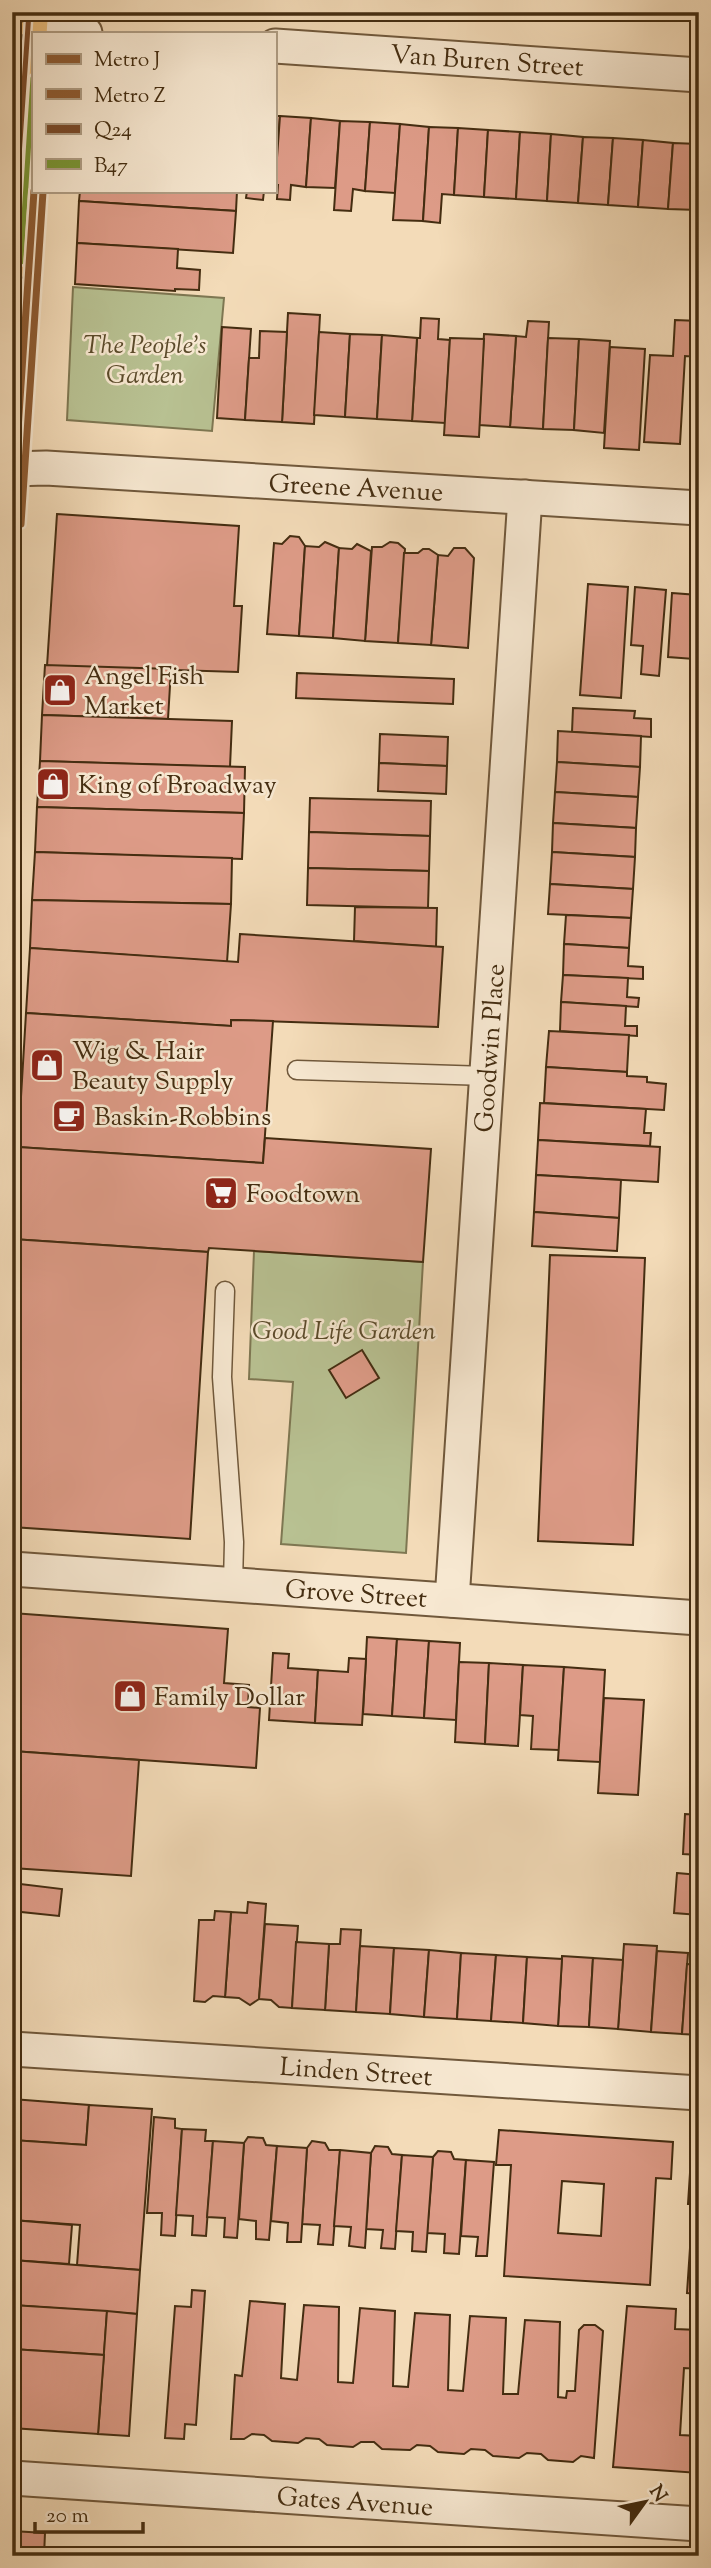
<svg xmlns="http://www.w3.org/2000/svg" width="711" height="2568" font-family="'Sorts Mill Goudy',serif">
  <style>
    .green { fill: #b8c192; stroke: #7e7752; stroke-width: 2 }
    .building { fill: #dd9b87; stroke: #442d11; stroke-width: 2; fill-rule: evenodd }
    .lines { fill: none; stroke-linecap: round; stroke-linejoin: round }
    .service-casing { stroke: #70583b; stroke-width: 21 }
    .minor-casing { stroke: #70583b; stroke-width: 37 }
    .primary-casing { stroke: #442d11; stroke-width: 42 }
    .service { stroke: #f7e8d1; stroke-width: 18 }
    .minor { stroke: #f7e8d1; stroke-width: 33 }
    .primary { stroke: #eabe7c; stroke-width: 38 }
    .rail { stroke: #442d11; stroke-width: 5; stroke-dasharray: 12 12; stroke-linecap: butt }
    .bus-1-casing { stroke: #f7e8d1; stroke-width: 10 }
    .bus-2-casing { stroke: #f7e8d1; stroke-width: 10 }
    .bus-1 { stroke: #7a4b2a; stroke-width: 5 }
    .bus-2 { stroke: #799534; stroke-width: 5 }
    .metro-1-casing { stroke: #f7e8d1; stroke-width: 12 }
    .metro-2-casing { stroke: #f7e8d1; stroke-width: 12 }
    .metro-1 { stroke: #8e5c33; stroke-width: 7 }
    .metro-2 { stroke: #8e5c33; stroke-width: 7 }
    .labels { text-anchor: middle; stroke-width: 5; stroke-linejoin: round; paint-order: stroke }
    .street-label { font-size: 26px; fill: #442d11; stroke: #f7e8d1 }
    .park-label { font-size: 26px; font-style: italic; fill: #5b4b2b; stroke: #f7e8d1 }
    .poi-label { font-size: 26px; fill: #442d11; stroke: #f7e8d1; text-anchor: start }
  </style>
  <rect width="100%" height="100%" fill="#f3dbb8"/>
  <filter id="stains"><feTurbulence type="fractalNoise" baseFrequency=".00286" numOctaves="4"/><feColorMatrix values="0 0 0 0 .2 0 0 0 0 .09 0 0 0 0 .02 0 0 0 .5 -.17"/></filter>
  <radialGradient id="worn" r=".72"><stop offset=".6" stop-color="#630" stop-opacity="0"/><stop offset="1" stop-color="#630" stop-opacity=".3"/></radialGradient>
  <!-- green -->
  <g class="green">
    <path d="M 73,287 L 224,298 L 212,431 L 67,420 Z"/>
    <path d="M 254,1251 L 423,1262 L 406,1553 L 281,1544 L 293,1382 L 249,1379 Z"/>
  </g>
  <!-- building -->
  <g class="building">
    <path d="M 275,116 L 280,116 L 275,185 Z"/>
    <path d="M 280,116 L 311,118 L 306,187 L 291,185 L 290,200 L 277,199 L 278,185 L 275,185 Z"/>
    <path d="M 311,118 L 340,121 L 335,188 L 306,187 Z"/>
    <path d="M 340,121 L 370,122 L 365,191 L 353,189 L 351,211 L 334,210 Z"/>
    <path d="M 370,122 L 400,124 L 395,193 L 365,191 Z"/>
    <path d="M 400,124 L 429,127 L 423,221 L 393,220 Z"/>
    <path d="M 429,127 L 458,128 L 454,195 L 442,194 L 440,223 L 423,221 Z"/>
    <path d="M 458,128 L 488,130 L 484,197 L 454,195 Z"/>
    <path d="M 488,130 L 520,132 L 516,199 L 484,197 Z"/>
    <path d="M 520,132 L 551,134 L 547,201 L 516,199 Z"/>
    <path d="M 551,134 L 583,137 L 578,203 L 547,201 Z"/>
    <path d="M 583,137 L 613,138 L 608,205 L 578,203 Z"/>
    <path d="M 613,138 L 643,140 L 638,207 L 608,205 Z"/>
    <path d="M 643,140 L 673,143 L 668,209 L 638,207 Z"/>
    <path d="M 673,143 L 699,144 L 698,210 L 668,209 Z"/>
    <path d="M 80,191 L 237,191 L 236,211 L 79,201 Z"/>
    <path d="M 247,191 L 264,191 L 263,200 L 246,198 Z"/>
    <path d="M 79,201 L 236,211 L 233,253 L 77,243 Z"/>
    <path d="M 77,243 L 178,249 L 177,268 L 200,270 L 199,290 L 175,289 L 175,291 L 75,284 Z"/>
    <path d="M 288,313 L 320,315 L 314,424 L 282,422 Z"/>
    <path d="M 421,318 L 439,319 L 438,339 L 450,340 L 445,423 L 412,421 L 417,338 L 420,338 Z"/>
    <path d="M 675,320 L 699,321 L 699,357 L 685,356 L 680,444 L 644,442 L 650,355 L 673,356 Z"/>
    <path d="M 528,321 L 549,322 L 543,429 L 510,427 L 516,336 L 526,337 Z"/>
    <path d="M 222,327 L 251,329 L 245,420 L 217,418 Z"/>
    <path d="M 260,331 L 287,332 L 282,422 L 245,420 L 249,358 L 259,358 Z"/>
    <path d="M 319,332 L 350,334 L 345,417 L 314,415 Z"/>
    <path d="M 350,334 L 382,335 L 377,419 L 345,417 Z"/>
    <path d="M 484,334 L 516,336 L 510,427 L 479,425 Z"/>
    <path d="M 382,335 L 417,338 L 412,421 L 377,419 Z"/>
    <path d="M 450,338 L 484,339 L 479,437 L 444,435 Z"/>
    <path d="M 548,338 L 579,339 L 574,430 L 543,429 Z"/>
    <path d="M 579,339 L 610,341 L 604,433 L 574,430 Z"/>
    <path d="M 610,347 L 645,349 L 639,450 L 604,448 Z"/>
    <path d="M 57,514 L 239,526 L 234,606 L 242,606 L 238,672 L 47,666 Z"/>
    <path d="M 290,536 L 299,537 L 305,546 L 299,636 L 267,634 L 274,543 L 282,544 Z"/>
    <path d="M 325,542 L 339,548 L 333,638 L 299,636 L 305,546 L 319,547 Z"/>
    <path d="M 390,542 L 398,543 L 405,549 L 398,643 L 365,641 L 372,547 L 382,547 Z"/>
    <path d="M 357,544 L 371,551 L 365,641 L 333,638 L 339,548 L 352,549 Z"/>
    <path d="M 454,548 L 465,548 L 474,558 L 468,648 L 431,645 L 438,555 L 448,556 Z"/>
    <path d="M 423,549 L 429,549 L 438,555 L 431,645 L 398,643 L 404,553 L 418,553 Z"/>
    <path d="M 588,584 L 628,587 L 621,698 L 580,695 Z"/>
    <path d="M 635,587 L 666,590 L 659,676 L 641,674 L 643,646 L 631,645 Z"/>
    <path d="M 672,593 L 698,595 L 694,659 L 668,657 Z"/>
    <path d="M 698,595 L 699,595 L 699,676 L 693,676 Z"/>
    <path d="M 45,665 L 171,669 L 168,719 L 42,715 Z"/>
    <path d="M 297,673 L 454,679 L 453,704 L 296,698 Z"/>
    <path d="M 573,708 L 635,711 L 634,718 L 651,719 L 651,737 L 572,732 Z"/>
    <path d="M 42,715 L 232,721 L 230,767 L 40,761 Z"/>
    <path d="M 558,731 L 641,736 L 640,767 L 557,762 Z"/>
    <path d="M 380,734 L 448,737 L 447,766 L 379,763 Z"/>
    <path d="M 40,761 L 245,767 L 244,813 L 37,807 Z"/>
    <path d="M 557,762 L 640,767 L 638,797 L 555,792 Z"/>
    <path d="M 379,763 L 447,766 L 446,794 L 378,791 Z"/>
    <path d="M 555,792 L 638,797 L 636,828 L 553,823 Z"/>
    <path d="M 310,798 L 431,801 L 430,836 L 309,832 Z"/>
    <path d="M 37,807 L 244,813 L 242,859 L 35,852 Z"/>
    <path d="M 553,823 L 636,828 L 635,857 L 552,852 Z"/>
    <path d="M 309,832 L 430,836 L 429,871 L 308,868 Z"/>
    <path d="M 35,852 L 232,858 L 231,904 L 32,900 Z"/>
    <path d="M 552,852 L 635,857 L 633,889 L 550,884 Z"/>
    <path d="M 308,868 L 429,871 L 428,908 L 307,905 Z"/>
    <path d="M 550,884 L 633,889 L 631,918 L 548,914 Z"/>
    <path d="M 32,900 L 231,904 L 227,962 L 30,948 Z"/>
    <path d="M 355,907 L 437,908 L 436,947 L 354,941 Z"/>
    <path d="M 566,915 L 631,918 L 629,948 L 564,944 Z"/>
    <path d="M 240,934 L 443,947 L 438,1027 L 231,1020 L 231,1026 L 26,1013 L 30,948 L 238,962 Z"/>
    <path d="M 564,944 L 629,948 L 628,966 L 643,967 L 643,979 L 563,975 Z"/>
    <path d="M 563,975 L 628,978 L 627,997 L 639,998 L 638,1007 L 561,1002 Z"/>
    <path d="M 561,1002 L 626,1006 L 625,1026 L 637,1026 L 637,1036 L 560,1031 Z"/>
    <path d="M 26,1013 L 231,1026 L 231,1020 L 273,1021 L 263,1163 L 18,1147 Z"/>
    <path d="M 549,1031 L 629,1035 L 627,1072 L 546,1067 Z"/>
    <path d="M 546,1067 L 627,1072 L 627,1076 L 647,1077 L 647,1082 L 666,1084 L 664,1110 L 544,1103 Z"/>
    <path d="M 540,1103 L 646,1109 L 644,1133 L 651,1133 L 650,1146 L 538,1140 Z"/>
    <path d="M 265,1138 L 431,1149 L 423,1262 L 209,1248 L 208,1252 L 12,1239 L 18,1147 L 263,1163 Z"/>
    <path d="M 538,1140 L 660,1147 L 658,1182 L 536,1175 Z"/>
    <path d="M 536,1175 L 621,1180 L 619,1218 L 534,1212 Z"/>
    <path d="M 534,1212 L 619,1218 L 617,1251 L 532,1246 Z"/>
    <path d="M 12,1239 L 208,1252 L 190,1539 L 12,1527 Z"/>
    <path d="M 550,1255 L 645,1258 L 633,1545 L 538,1541 Z"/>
    <path d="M 362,1350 L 379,1378 L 346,1398 L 329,1370 Z"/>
    <path d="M 12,1613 L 228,1629 L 224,1683 L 249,1685 L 248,1707 L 260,1708 L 256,1768 L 12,1751 Z"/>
    <path d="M 367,1637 L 397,1639 L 392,1716 L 363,1714 Z"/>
    <path d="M 397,1639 L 429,1641 L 424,1718 L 392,1716 Z"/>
    <path d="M 429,1641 L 460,1643 L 456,1720 L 424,1718 Z"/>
    <path d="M 273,1653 L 289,1654 L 288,1668 L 318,1670 L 315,1723 L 269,1720 Z"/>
    <path d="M 349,1658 L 366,1659 L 362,1725 L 315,1723 L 318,1670 L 348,1672 Z"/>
    <path d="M 459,1662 L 489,1663 L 485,1744 L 455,1742 Z"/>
    <path d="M 489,1663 L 523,1665 L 518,1746 L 485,1744 Z"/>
    <path d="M 523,1665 L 564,1667 L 559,1750 L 531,1749 L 533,1716 L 520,1715 Z"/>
    <path d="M 564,1667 L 605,1670 L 600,1762 L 558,1760 Z"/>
    <path d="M 604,1698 L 644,1700 L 638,1795 L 598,1793 Z"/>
    <path d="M 12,1751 L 139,1760 L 131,1876 L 12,1868 Z"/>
    <path d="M 685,1814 L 699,1815 L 699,1855 L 683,1854 Z"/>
    <path d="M 677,1873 L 699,1875 L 699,1915 L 674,1913 Z"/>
    <path d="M 12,1883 L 62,1889 L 59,1916 L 12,1911 Z"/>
    <path d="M 248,1902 L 266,1904 L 259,1999 L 250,2005 L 239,1998 L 225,1997 L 231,1912 L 247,1913 Z"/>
    <path d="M 215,1911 L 231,1912 L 225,1997 L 213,1996 L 205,2002 L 194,2001 L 199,1920 L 214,1920 Z"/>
    <path d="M 265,1924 L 298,1926 L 292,2008 L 279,2007 L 271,2000 L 259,1999 Z"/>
    <path d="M 341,1929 L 361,1930 L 356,2012 L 325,2010 L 329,1944 L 340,1944 Z"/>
    <path d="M 296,1942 L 329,1944 L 325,2010 L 292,2008 Z"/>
    <path d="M 624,1944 L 657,1946 L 651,2032 L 618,2029 Z"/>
    <path d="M 360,1946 L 394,1948 L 390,2014 L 356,2012 Z"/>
    <path d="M 394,1948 L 429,1950 L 424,2017 L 390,2014 Z"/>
    <path d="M 429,1950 L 461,1953 L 457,2019 L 424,2017 Z"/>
    <path d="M 657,1951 L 688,1953 L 682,2034 L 651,2032 Z"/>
    <path d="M 461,1953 L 496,1955 L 491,2021 L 457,2019 Z"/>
    <path d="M 496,1955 L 527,1957 L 523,2023 L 491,2021 Z"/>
    <path d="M 562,1956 L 593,1958 L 589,2027 L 558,2026 Z"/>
    <path d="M 527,1957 L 562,1959 L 558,2026 L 523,2023 Z"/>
    <path d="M 593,1958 L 623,1960 L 618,2029 L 589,2027 Z"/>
    <path d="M 687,1964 L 699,1965 L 699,2035 L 682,2034 Z"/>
    <path d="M 12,2099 L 89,2105 L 86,2145 L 12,2140 Z"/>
    <path d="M 89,2105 L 152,2109 L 140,2270 L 77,2265 L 80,2225 L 12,2220 L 12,2140 L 86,2145 Z"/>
    <path d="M 154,2117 L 175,2119 L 175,2128 L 182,2129 L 175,2236 L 161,2235 L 162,2213 L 147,2213 Z"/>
    <path d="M 182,2129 L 206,2130 L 205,2141 L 213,2141 L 206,2236 L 192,2235 L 193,2216 L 176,2215 Z"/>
    <path d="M 499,2130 L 673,2142 L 671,2179 L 656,2178 L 650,2285 L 504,2276 L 511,2165 L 496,2165 ZM 562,2181 L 604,2184 L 601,2236 L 558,2233 Z"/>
    <path d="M 248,2137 L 263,2138 L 266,2145 L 277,2146 L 269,2240 L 256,2239 L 256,2221 L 239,2219 L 244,2143 Z"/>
    <path d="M 213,2141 L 244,2143 L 237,2238 L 224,2237 L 225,2218 L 207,2217 Z"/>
    <path d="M 312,2141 L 325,2143 L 329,2150 L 340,2150 L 333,2245 L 318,2244 L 320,2225 L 302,2224 L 307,2148 Z"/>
    <path d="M 692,2142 L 699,2143 L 699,2204 L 688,2204 Z"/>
    <path d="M 277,2146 L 307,2148 L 301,2242 L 287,2242 L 288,2223 L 271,2221 Z"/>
    <path d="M 375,2146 L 388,2147 L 392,2154 L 402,2155 L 395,2249 L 381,2248 L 383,2230 L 366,2229 L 371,2153 Z"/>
    <path d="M 340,2150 L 371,2153 L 365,2248 L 349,2246 L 351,2227 L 334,2226 Z"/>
    <path d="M 438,2151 L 451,2152 L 454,2159 L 466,2160 L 459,2254 L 444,2253 L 445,2234 L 427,2233 L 433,2157 Z"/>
    <path d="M 402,2155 L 433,2157 L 426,2252 L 412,2251 L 413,2232 L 396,2231 Z"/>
    <path d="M 466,2160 L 494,2162 L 487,2256 L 476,2256 L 478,2237 L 461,2236 Z"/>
    <path d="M 12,2220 L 72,2225 L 69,2264 L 12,2260 Z"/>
    <path d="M 691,2233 L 699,2234 L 699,2294 L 687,2293 Z"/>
    <path d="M 12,2260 L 140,2270 L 137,2314 L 12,2305 Z"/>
    <path d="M 192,2290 L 205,2291 L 196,2425 L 185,2424 L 184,2439 L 165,2438 L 175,2306 L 191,2307 Z"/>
    <path d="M 250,2301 L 285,2304 L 281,2378 L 297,2380 L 304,2305 L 339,2307 L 338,2382 L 353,2383 L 360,2308 L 395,2311 L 393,2386 L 408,2387 L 415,2313 L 450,2315 L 448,2390 L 463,2391 L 470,2316 L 506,2318 L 503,2394 L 518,2394 L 525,2320 L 560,2322 L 558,2397 L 566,2398 L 567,2391 L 575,2391 L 579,2330 L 584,2325 L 595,2325 L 603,2331 L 594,2458 L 581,2456 L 573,2462 L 548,2460 L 541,2454 L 527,2453 L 519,2458 L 493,2456 L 485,2450 L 471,2449 L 464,2454 L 438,2452 L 430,2446 L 417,2445 L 410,2450 L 382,2449 L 374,2442 L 361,2442 L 353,2447 L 327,2445 L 319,2439 L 306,2438 L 298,2443 L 272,2441 L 264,2435 L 252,2434 L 244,2439 L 231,2439 L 235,2375 L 242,2376 Z"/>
    <path d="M 12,2305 L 107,2311 L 104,2355 L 12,2349 Z"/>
    <path d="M 627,2306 L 676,2309 L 675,2329 L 699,2330 L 699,2369 L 684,2368 L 680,2435 L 699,2436 L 699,2473 L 613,2467 Z"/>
    <path d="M 107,2311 L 137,2314 L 129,2436 L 98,2434 Z"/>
    <path d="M 12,2349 L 104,2355 L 98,2434 L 12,2428 Z"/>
    <path d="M 12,2531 L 45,2533 L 44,2556 L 12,2556 Z"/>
  </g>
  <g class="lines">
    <!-- service casing -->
    <g class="service-casing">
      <g id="service">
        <path d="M 297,1070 L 487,1076"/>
        <path d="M 225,1291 L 222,1377 L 234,1542 L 233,1584"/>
      </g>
    </g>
    <!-- minor casing -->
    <g class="minor-casing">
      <g id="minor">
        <path d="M 28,29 L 85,33"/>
        <path d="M 275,46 L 699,75"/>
        <path d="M 12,469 L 46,468 L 699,508"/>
        <path d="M 12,1569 L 699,1618"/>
        <path d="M 452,1600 L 525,497"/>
        <path d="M 12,2049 L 699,2093"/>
        <path d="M 12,2478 L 699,2524"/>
      </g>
    </g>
    <!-- primary casing -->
    <g class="primary-casing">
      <path id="primary" d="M 12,261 L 29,12"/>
    </g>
    <!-- service -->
    <use href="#service" class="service"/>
    <!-- minor -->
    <use href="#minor" class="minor"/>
    <!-- primary -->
    <use href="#primary" class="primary"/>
    <!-- rail -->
    <path class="rail" d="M 12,214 L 25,12"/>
    <!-- bus-1 casing -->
    <g class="bus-1-casing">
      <path id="bus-1" d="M 12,257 L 29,12"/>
    </g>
    <!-- bus-2 casing -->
    <g class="bus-2-casing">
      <path id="bus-2" d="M 21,262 L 33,78"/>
    </g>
    <!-- bus-1 -->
    <use href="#bus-1" class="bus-1"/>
    <!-- bus-2 -->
    <use href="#bus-2" class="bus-2"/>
    <!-- metro-1 casing -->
    <g class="metro-1-casing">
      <path id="metro-1" d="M 12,519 L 34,191"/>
    </g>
    <!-- metro-2 casing -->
    <g class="metro-2-casing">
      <path id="metro-2" d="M 21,524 L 43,192"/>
    </g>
    <!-- metro-1 -->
    <use href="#metro-1" class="metro-1"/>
    <!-- metro-2 -->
    <use href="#metro-2" class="metro-2"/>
  </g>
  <!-- icons -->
  <defs>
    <g id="shop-square" transform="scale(1.75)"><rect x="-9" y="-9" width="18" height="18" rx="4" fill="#8f2418" stroke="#f7e8d1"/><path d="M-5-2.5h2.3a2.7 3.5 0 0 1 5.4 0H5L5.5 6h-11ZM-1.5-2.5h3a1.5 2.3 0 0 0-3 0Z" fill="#fff"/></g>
    <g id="cafe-square" transform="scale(1.75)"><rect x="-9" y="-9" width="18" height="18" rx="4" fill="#8f2418" stroke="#f7e8d1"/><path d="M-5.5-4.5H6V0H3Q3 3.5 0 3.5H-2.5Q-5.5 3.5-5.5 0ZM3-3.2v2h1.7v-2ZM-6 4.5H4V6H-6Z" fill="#fff"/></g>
    <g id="supermarket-square" transform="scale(1.75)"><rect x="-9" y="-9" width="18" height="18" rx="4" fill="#8f2418" stroke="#f7e8d1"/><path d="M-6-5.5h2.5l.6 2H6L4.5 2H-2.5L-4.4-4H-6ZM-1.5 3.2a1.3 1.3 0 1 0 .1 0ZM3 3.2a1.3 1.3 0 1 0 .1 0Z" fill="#fff"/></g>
  </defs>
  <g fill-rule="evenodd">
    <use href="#shop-square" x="60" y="690"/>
    <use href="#shop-square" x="53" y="784"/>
    <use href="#shop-square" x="47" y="1065"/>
    <use href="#cafe-square" x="69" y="1116"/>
    <use href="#supermarket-square" x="221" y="1193"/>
    <use href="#shop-square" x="130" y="1696"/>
  </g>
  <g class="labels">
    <!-- street labels -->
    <g class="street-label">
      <text transform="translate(487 60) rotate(4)" y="9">Van Buren Street</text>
      <text transform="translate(356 487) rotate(3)" y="9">Greene Avenue</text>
      <text transform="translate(489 1048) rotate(-86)" y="9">Goodwin Place</text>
      <text transform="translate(356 1593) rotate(4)" y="9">Grove Street</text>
      <text transform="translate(356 2071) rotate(4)" y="9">Linden Street</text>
      <text transform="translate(355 2501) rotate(4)" y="9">Gates Avenue</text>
    </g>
    <!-- park labels -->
    <g class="park-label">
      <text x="145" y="353">The People's<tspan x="145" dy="30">Garden</tspan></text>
      <text x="344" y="1339">Good Life Garden</text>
    </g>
    <!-- poi labels -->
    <g class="poi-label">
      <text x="84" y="684">Angel Fish<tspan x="84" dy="30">Market</tspan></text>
      <text x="78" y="793">King of Broadway</text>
      <text x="72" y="1059">Wig &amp; Hair<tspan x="72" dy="30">Beauty Supply</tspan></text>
      <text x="94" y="1125">Baskin-Robbins</text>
      <text x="246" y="1202">Foodtown</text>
      <text x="154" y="1705">Family Dollar</text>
    </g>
  </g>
  <!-- margin -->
  <rect width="711" height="2568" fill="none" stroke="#f3dbb8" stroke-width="42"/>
  <rect x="14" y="14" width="683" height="2540" fill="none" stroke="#442d11" stroke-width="3.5"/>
  <rect x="21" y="21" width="669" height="2526" fill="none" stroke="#442d11" stroke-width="2"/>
  <!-- legend -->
  <rect x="32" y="32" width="245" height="161" fill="#f7e8d1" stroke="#af9d84" stroke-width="2"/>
  <rect x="46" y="54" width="35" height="10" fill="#8e5c33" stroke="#af9d84" stroke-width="2"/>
  <text x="94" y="66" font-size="21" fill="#442d11">Metro J</text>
  <rect x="46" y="89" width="35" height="10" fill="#8e5c33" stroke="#af9d84" stroke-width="2"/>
  <text x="94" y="102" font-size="21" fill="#442d11">Metro Z</text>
  <rect x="46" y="124" width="35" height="10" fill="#7a4b2a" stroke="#af9d84" stroke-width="2"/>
  <text x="94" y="136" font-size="21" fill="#442d11">Q24</text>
  <rect x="46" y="159" width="35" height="10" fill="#799534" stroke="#af9d84" stroke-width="2"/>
  <text x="94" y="172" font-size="21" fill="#442d11">B47</text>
  <!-- north arrow -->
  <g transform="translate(645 2502) rotate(57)" stroke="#f7e8d1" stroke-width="5" paint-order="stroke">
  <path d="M0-5L12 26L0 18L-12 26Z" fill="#442d11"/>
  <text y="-10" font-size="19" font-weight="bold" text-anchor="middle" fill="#442d11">N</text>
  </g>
  <!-- scale -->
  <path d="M35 2522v10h108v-10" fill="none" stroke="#442d11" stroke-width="3.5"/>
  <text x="46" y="2522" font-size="21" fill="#442d11" stroke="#f7e8d1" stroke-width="5" paint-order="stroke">20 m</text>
  <rect width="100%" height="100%" filter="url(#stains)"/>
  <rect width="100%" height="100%" fill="url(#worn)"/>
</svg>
